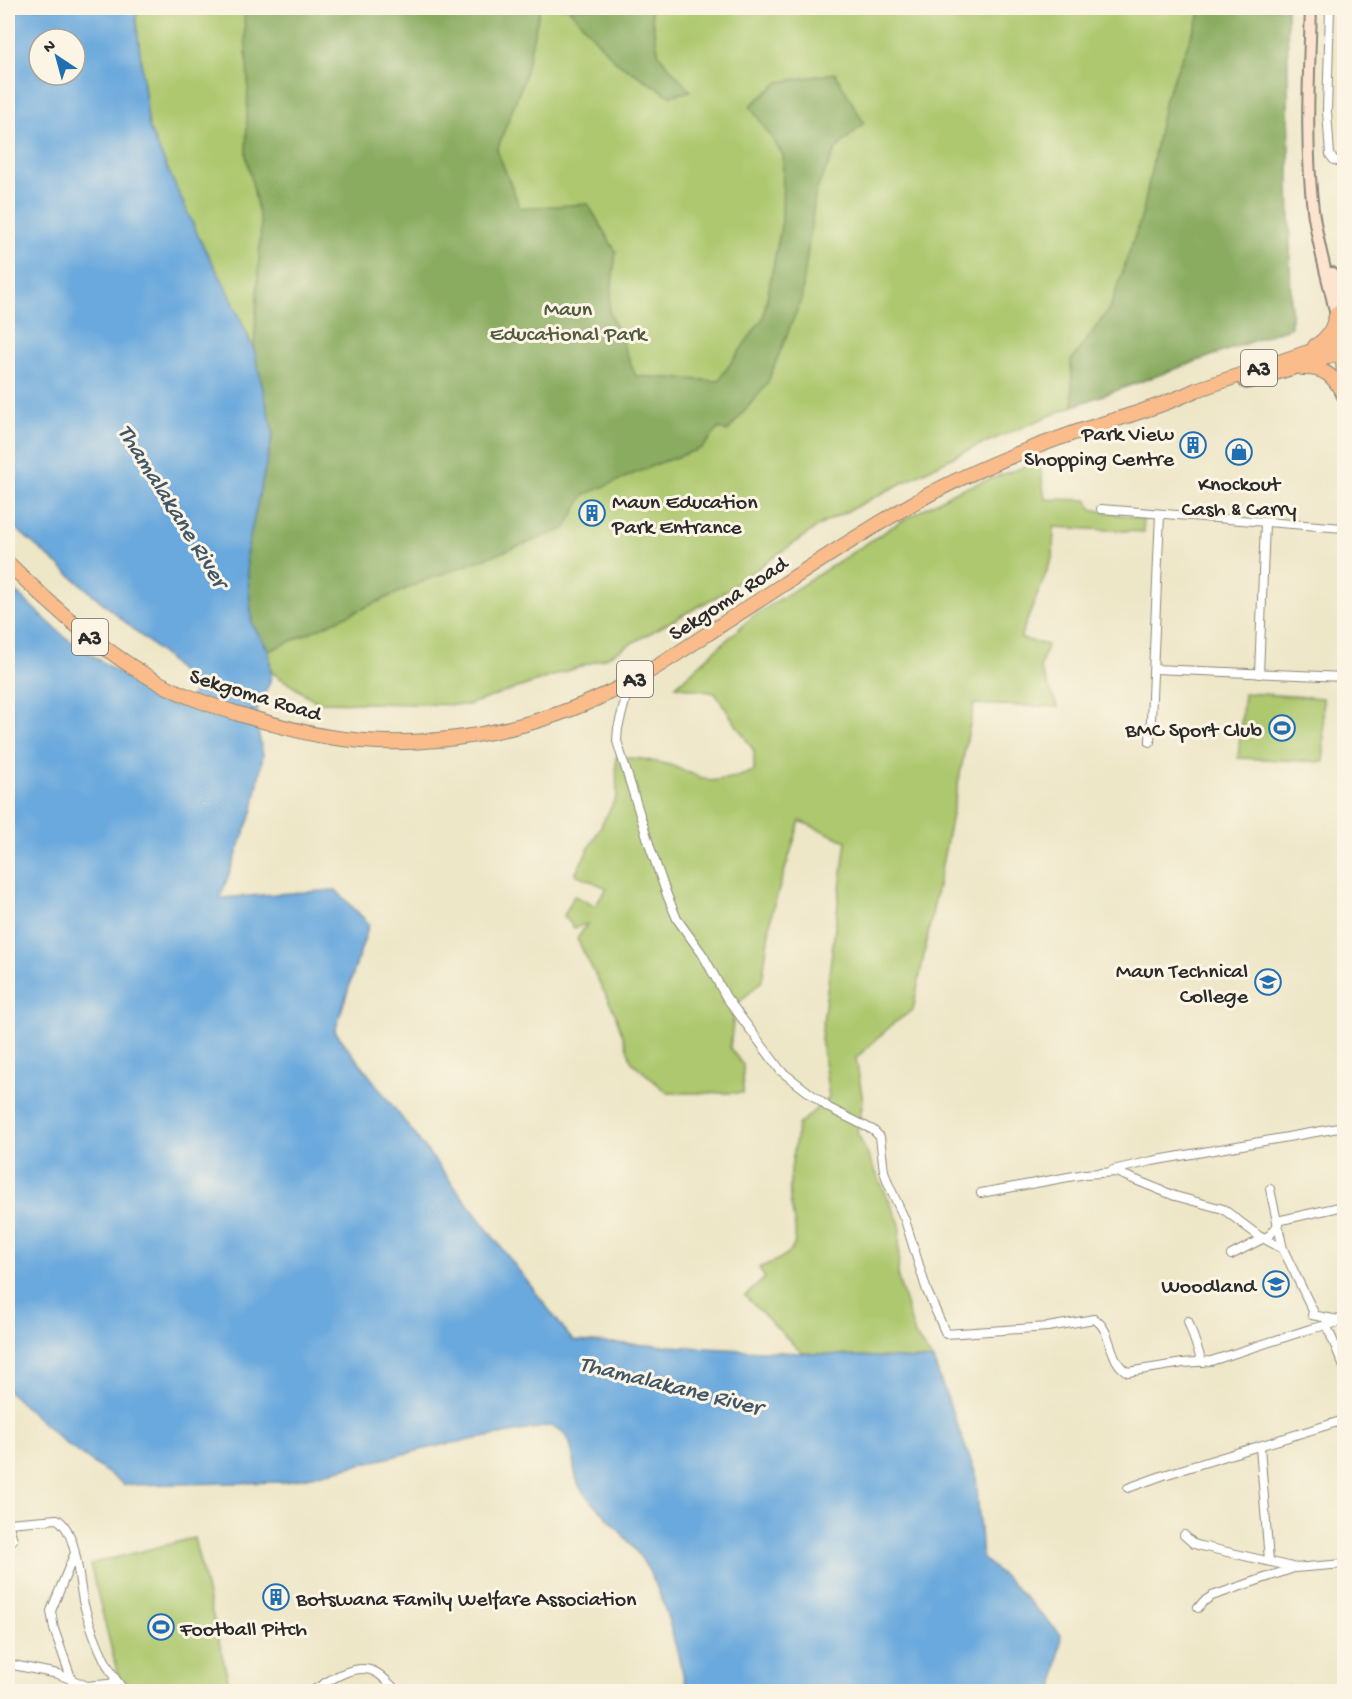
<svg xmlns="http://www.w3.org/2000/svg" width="1352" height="1699" font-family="'Gochi Hand',sans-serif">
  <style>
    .green { fill: #adc86e; stroke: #6c7a4c; stroke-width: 1.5 }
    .forest { fill: #8aac61; stroke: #5a6c46; stroke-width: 1.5 }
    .water { fill: #6ba9dd; stroke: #4b6a84; stroke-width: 1.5; fill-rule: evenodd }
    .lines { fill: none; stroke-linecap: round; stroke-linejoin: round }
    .street-casing { stroke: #8c8879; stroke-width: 10 }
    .secondary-casing { stroke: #8c8879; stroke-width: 14 }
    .highway-casing { stroke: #8c8879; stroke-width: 16 }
    .street { stroke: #fff; stroke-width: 8 }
    .secondary { stroke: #fde4d0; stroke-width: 10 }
    .highway { stroke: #f9bc8a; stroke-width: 14 }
    .labels { text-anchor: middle; stroke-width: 6; stroke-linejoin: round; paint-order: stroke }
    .shield { fill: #fcf5e5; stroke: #6a6863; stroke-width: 1.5 }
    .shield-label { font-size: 21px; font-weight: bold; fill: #2b2b2b }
    .park-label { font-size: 22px; fill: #525a3f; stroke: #fcf5e5 }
    .poi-label { font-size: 22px; fill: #2b2b2b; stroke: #fcf5e5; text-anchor: end }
    .street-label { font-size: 22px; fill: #2b2b2b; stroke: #fcf5e5 }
    .water-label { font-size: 24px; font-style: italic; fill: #415769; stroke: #fcf5e5 }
  </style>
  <rect width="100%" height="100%" fill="#fcf5e5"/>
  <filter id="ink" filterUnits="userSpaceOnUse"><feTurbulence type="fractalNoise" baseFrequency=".0167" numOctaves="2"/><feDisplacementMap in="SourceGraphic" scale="12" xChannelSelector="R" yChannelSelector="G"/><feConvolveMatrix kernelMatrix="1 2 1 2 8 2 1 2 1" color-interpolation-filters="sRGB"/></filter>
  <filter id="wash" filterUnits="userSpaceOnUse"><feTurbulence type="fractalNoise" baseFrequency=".008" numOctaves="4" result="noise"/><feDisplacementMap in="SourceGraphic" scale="24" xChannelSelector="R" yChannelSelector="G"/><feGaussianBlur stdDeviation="1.35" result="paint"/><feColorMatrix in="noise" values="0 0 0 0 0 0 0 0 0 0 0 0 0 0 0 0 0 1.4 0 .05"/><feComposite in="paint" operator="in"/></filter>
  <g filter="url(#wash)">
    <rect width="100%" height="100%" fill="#ede6c7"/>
    <!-- green -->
    <g class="green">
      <path d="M 138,8 L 1287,8 L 1291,327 L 1073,406 L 961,453 L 820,525 L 721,594 L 605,658 L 468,705 L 317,702 L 271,672 L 269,651 L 252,624 L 246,555 L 273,433 L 254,350 L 229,293 L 201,242 L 149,128 L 136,19 Z"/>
      <path d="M 1039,458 L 1045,499 L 1088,500 L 1091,509 L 1143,519 L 1144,532 L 1054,527 L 1053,556 L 1020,638 L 1047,645 L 1040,668 L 1058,707 L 974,704 L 913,1010 L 894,1023 L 856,1058 L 863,1101 L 857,1132 L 900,1224 L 898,1278 L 915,1335 L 933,1360 L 802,1353 L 745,1296 L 765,1278 L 759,1268 C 769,1263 790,1257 794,1245 C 798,1230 792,1214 790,1199 C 788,1175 795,1149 798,1125 L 829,1098 L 821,1038 L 846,841 L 800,821 L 772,912 L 762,981 L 735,1006 L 730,1048 L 743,1065 L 743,1093 L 668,1093 L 632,1062 L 614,1011 L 577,939 L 587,924 L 574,928 L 564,916 L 574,896 L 595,906 L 607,888 L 575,874 L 617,796 L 616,757 L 642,759 L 670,765 L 710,781 L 737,777 L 754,771 L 754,751 L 715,693 L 676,686 L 752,617 L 897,524 L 956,491 L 1021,468 Z"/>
      <path d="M 1244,693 L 1323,698 L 1324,762 L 1238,758 Z"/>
      <path d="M 194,1538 L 231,1691 L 122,1691 L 90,1564 Z"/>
    </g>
    <!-- forest -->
    <g class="forest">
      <path d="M 249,8 L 540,8 L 524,79 L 497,150 L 520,208 L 588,204 L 616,252 L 609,311 L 636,376 L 718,381 L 763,318 L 782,221 L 783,155 L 750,106 L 779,82 L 835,73 L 864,123 L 836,149 L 816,191 L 801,300 L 767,384 L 727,432 L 719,428 L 702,448 L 657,464 L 584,495 L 565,529 L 426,580 L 269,651 L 252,624 L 246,555 L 273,433 L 254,350 L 261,224 L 246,155 L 248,82 L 244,16 Z"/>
      <path d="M 568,8 L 650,8 L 659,55 L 690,91 L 670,96 L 615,61 Z"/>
      <path d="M 1200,8 L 1287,8 L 1291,327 L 1073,406 L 1071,361 L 1110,308 L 1143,212 L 1165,99 L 1199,17 Z"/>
    </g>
    <!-- water -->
    <path class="water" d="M 8,8 L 138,8 L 136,19 L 149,128 L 201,242 L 229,293 L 254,350 L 273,433 L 246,555 L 252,624 L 269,651 L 271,672 L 270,682 L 257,710 L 258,731 L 263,755 L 253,810 L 220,898 L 336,890 L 369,924 L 335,1031 L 573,1341 L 933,1360 L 976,1475 L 982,1558 L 1009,1581 L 1061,1635 L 1054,1691 L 688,1691 C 675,1650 667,1597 643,1561 C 632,1544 618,1529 605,1515 C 595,1505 583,1495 578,1483 C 569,1462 579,1431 549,1426 L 442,1445 L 286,1482 L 125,1485 L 66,1444 L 8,1391 L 8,585 L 66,638 L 143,689 L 174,706 L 181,705 L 189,701 L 194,691 L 191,683 L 166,657 L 8,522 ZM 39,39 L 75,39 L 75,75 L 39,75 Z"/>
  </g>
  <g filter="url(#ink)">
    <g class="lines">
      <!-- street casing -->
      <g class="street-casing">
        <g id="street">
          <path d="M 1330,8 L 1327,111 L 1330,155 L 1334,160 L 1344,163"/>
          <path d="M 1101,509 L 1344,528"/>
          <path d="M 1154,669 L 1344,677"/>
          <path d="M 1259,674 L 1265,523"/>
          <path d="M 630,682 L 618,728 L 617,741 L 651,850 L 667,895 L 677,919 L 703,955 L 726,997 L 781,1071 L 829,1108 L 873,1130 L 880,1137 L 884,1171 L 888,1183 L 905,1220 L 927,1291 L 946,1334 L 1048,1327 L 1094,1319 C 1113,1329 1108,1363 1128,1372 L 1183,1363 L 1211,1361 L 1310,1329 L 1344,1321"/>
          <path d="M 1150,742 L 1160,514"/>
          <path d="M 1113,1170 L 1152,1161 L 1344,1127"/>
          <path d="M 1270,1189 L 1283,1249 L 1315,1315"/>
          <path d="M 981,1193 L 1085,1174 L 1116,1172 L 1175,1196 L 1223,1209 L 1259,1236 L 1283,1249"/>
          <path d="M 1277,1221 L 1344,1206"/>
          <path d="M 1231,1255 L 1270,1235 L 1278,1225"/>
          <path d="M 1312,1315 L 1339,1320"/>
          <path d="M 1188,1321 L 1202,1362"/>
          <path d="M 1326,1324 L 1344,1367"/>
          <path d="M 1260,1447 L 1269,1561"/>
          <path d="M 1128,1488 L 1164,1475 L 1344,1420"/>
          <path d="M 8,1522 L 13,1540 L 8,1543"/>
          <path d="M 8,1523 L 57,1519 C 78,1531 78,1582 84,1605 C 92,1632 106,1672 126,1692"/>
          <path d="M 1184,1535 L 1194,1544 L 1201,1546 L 1293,1567"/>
          <path d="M 74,1555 L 51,1611 L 54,1629 L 76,1692"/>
          <path d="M 1198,1608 L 1203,1602 L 1212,1596 L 1294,1568 L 1344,1564"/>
          <path d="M 8,1664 L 58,1674 L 87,1686 L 118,1683"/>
          <path d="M 311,1692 C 328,1681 357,1660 377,1673 C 385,1678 391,1686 399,1692"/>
          <path d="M 1261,1692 L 1289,1688 L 1315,1692"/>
        </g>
      </g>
      <!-- secondary casing -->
      <g class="secondary-casing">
        <g id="secondary">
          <path d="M 1311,8 C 1309,75 1305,144 1313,210 C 1319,255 1334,297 1341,341"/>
          <path d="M 1332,273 L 1344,307"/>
        </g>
      </g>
      <!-- highway casing -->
      <g class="highway-casing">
        <g id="highway">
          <path d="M 1315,346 C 1329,338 1333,328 1337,313"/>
          <path d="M 1342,346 L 1344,377"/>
          <path d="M 1303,368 C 1325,367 1335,377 1344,396"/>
          <path d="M 1246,382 L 1344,352"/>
          <path d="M 8,563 C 51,605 95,645 147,676 C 175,693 207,704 239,714 C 268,723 298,732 329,737 C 424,752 527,733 613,691 C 651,672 686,648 721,625 C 785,584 847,541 912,504 C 962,475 1016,453 1071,434 C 1112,420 1156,409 1196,390 L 1344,340"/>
        </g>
      </g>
      <!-- street -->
      <use href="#street" class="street"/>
      <!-- secondary -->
      <use href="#secondary" class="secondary"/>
      <!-- highway -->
      <use href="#highway" class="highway"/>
    </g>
  </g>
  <!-- icons -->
  <defs>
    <g id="building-ring" transform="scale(1.35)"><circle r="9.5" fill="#fcf5e5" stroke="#1f6fb2" stroke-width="1.5"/><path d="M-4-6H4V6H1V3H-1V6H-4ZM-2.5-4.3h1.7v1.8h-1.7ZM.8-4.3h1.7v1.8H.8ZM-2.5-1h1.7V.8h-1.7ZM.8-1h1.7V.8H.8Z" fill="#1f6fb2"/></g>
    <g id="shop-ring" transform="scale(1.35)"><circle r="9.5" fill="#fcf5e5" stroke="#1f6fb2" stroke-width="1.5"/><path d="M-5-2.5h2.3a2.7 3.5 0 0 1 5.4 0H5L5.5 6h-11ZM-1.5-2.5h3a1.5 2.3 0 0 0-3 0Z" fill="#1f6fb2"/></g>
    <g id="stadium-ring" transform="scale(1.35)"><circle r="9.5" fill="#fcf5e5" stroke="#1f6fb2" stroke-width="1.5"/><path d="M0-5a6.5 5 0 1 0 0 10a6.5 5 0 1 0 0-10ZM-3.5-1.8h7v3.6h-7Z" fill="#1f6fb2"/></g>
    <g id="school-ring" transform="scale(1.35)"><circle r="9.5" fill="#fcf5e5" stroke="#1f6fb2" stroke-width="1.5"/><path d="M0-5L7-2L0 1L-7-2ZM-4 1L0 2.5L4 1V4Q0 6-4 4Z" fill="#1f6fb2"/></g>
  </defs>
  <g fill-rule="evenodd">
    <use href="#building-ring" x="1193" y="445"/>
    <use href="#shop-ring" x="1239" y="452"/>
    <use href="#building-ring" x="592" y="513"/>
    <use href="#stadium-ring" x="1282" y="728"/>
    <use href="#school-ring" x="1268" y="982"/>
    <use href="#school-ring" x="1276" y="1284"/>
    <use href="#building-ring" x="276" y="1597"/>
    <use href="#stadium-ring" x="161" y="1627"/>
  </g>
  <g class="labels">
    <!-- shield labels -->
    <g class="shield">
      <rect x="1241" y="350" width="36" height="36" rx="4.5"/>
      <rect x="72" y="619" width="36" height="36" rx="4.5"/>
      <rect x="617" y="661" width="36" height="36" rx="4.5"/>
    </g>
    <g class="shield-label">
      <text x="1259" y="375">A3</text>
      <text x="90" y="644">A3</text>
      <text x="635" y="686">A3</text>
    </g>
    <!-- park labels -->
    <g class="park-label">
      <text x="568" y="315">Maun<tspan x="568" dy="25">Educational Park</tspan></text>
    </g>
    <!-- poi labels -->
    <g class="poi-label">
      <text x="1174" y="440">Park View<tspan x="1174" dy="25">Shopping Centre</tspan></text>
      <text x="1239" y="490" text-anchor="middle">Knockout<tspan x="1239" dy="25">Cash &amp; Carry</tspan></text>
      <text x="612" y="508" text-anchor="start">Maun Education<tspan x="612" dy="25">Park Entrance</tspan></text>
      <text x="1262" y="736">BMC Sport Club</text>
      <text x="1248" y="977">Maun Technical<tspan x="1248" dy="25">College</tspan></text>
      <text x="1256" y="1292">Woodland</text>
      <text x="296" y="1605" text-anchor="start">Botswana Family Welfare Association</text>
      <text x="180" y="1635" text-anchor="start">Football Pitch</text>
    </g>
    <!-- street labels -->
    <g class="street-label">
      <text transform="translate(727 597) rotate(-33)" y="8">Sekgoma Road</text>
      <text transform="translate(256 693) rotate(17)" y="8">Sekgoma Road</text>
    </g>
    <!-- water labels -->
    <g class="water-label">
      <text transform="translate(174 505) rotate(58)" y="8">Thamalakane River</text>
      <text transform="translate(671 1384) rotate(14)" y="8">Thamalakane River</text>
    </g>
  </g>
  <!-- margin -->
  <rect width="1352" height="1699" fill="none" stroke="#fcf5e5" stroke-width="30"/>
  <!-- north arrow -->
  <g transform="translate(57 57) rotate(324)"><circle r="28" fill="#fcf5e5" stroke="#a8a49b" stroke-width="1.5"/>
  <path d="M0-4.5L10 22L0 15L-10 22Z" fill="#1f6fb2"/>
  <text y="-9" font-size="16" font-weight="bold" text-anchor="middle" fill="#2b2b2b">N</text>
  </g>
</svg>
